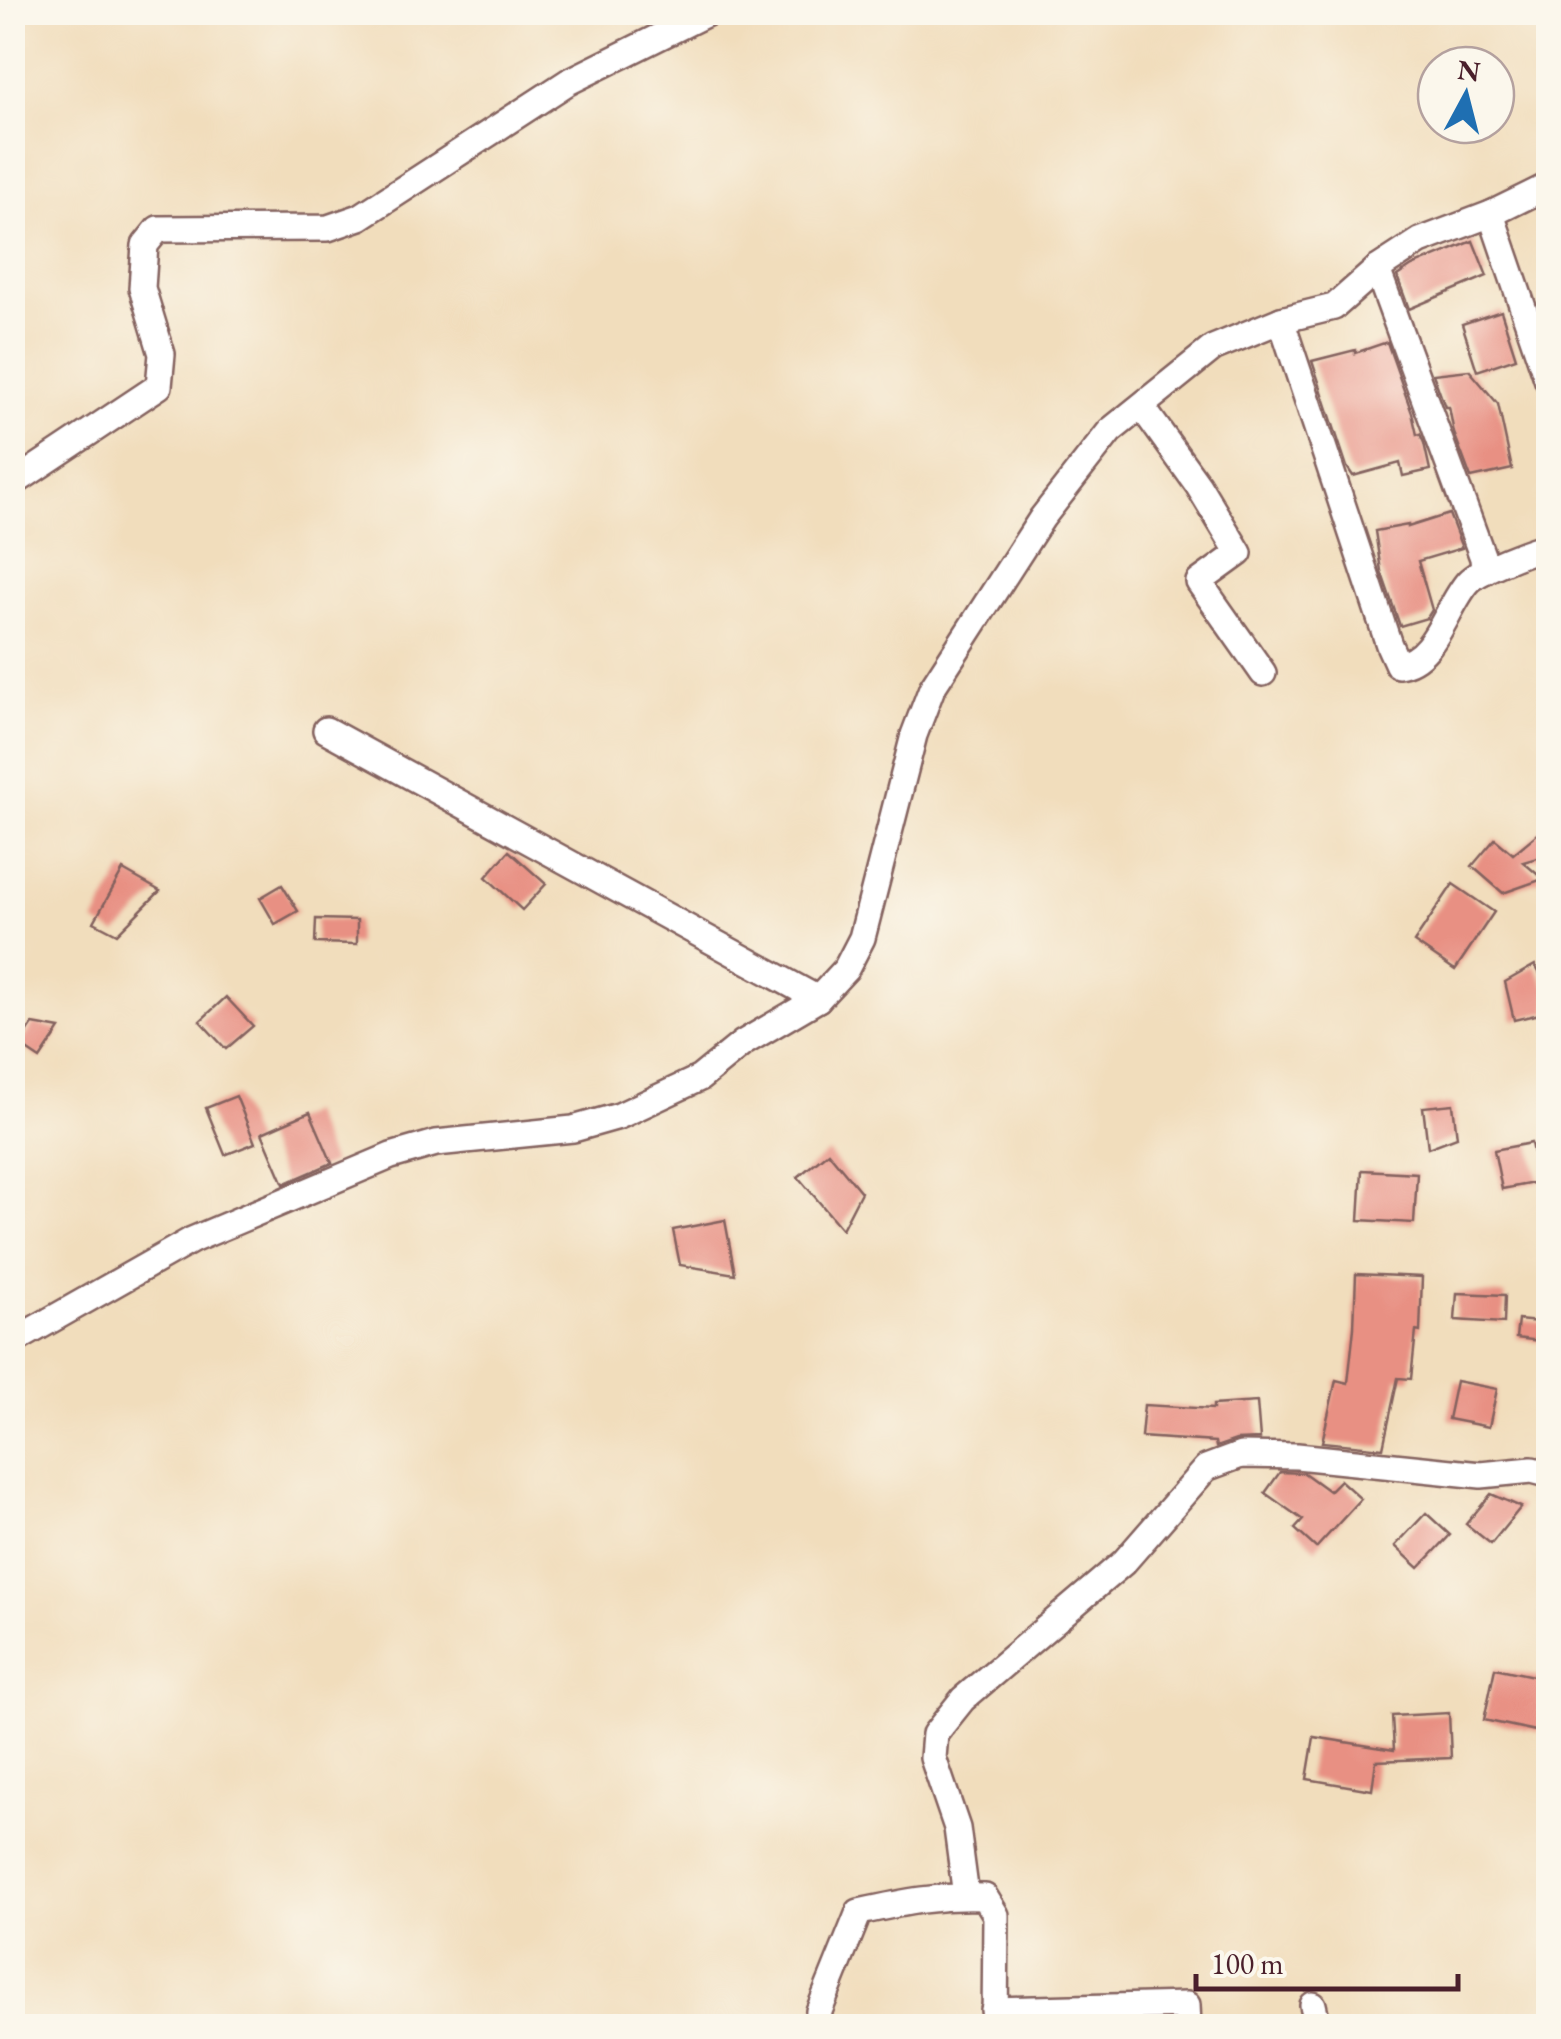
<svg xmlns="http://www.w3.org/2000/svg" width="1561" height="2039" font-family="'EB Garamond',serif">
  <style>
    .building { fill: #e89083 }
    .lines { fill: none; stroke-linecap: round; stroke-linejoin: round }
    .minor-casing { stroke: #84625e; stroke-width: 30 }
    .minor { stroke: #fff; stroke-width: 25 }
  </style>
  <rect width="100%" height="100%" fill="#fbf7ec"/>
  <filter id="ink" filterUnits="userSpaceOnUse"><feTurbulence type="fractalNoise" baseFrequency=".01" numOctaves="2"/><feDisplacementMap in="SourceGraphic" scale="20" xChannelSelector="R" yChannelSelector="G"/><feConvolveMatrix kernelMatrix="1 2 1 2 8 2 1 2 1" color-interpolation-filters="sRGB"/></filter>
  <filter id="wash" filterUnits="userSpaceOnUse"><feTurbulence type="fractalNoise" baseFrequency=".0048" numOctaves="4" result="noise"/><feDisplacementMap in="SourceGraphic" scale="40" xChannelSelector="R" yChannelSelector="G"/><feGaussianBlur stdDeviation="2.25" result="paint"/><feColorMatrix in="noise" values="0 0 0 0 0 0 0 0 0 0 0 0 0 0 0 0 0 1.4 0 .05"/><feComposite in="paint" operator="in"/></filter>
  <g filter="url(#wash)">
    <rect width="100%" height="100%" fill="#f1ddbc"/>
    <g id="blocks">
      <!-- building -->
      <g class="building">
        <path d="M 1473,241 L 1487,276 L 1409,309 L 1397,276 L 1412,266 Z"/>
        <path d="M 1501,311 L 1516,358 L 1477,371 L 1462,324 Z"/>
        <path d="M 1387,342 L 1412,413 L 1417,435 L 1420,434 L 1424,443 L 1430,470 L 1403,476 L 1400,463 L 1353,476 L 1347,467 L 1312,361 L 1355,350 L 1355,353 Z"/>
        <path d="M 1469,370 L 1498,404 L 1512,469 L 1471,478 L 1454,433 L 1449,407 L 1445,407 L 1433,374 Z"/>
        <path d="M 1449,514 L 1462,548 L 1418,561 L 1432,610 L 1427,618 L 1400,626 L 1381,571 L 1375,531 L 1408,525 L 1408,527 Z"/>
        <path d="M 1548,825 L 1548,855 L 1523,862 L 1543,879 L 1503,893 L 1472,866 L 1495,839 L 1513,854 Z"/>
        <path d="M 509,851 L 546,884 L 522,910 L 486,877 Z"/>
        <path d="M 123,870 L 160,891 L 117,934 L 94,922 Z"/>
        <path d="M 1453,884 L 1494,912 L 1455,970 L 1414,942 Z"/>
        <path d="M 282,885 L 298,911 L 275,924 L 260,898 Z"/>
        <path d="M 316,919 L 357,920 L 357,944 L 315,943 Z"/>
        <path d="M 1535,965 L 1548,989 L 1548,1012 L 1514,1020 L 1505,982 Z"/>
        <path d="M 226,997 L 253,1026 L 226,1049 L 200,1021 Z"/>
        <path d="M 33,1024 L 60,1029 L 40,1059 L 19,1045 Z"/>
        <path d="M 236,1096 L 255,1143 L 225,1155 L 206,1108 Z"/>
        <path d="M 1453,1104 L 1457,1137 L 1428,1148 L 1423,1107 Z"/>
        <path d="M 310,1112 L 332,1163 L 284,1184 L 262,1133 Z"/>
        <path d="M 1531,1143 L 1539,1182 L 1502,1189 L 1494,1150 Z"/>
        <path d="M 828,1152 L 861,1192 L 842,1229 L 798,1177 Z"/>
        <path d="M 1362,1170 L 1417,1173 L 1414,1223 L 1359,1220 Z"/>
        <path d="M 725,1220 L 735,1274 L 680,1265 L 673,1230 Z"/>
        <path d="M 1356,1274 L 1422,1277 L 1420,1332 L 1416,1331 L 1411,1379 L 1398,1378 L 1383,1448 L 1322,1442 L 1336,1380 L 1348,1383 L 1354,1328 Z"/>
        <path d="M 1457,1293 L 1505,1295 L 1504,1323 L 1455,1320 Z"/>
        <path d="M 1518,1320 L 1548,1323 L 1548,1342 L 1516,1338 Z"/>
        <path d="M 1456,1381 L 1497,1389 L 1489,1427 L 1448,1419 Z"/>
        <path d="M 1257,1402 L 1260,1439 L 1236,1440 L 1216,1447 L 1215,1442 L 1141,1437 L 1144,1405 L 1213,1409 L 1213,1405 Z"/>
        <path d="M 1280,1472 L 1304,1473 L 1329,1491 L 1340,1480 L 1361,1499 L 1316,1548 L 1295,1529 L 1303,1520 L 1265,1493 Z"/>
        <path d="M 1491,1494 L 1521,1507 L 1491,1544 L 1466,1524 Z"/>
        <path d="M 1426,1513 L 1450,1535 L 1419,1568 L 1395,1546 Z"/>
        <path d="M 1495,1668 L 1548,1679 L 1548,1694 L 1540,1732 L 1484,1720 Z"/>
        <path d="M 1449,1713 L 1451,1758 L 1376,1761 L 1372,1790 L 1307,1779 L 1314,1737 L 1394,1750 L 1392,1716 Z"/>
      </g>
    </g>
  </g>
  <g filter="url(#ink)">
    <use href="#blocks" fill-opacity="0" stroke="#84625e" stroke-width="2.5"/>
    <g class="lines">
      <!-- minor casing -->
      <g class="minor-casing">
        <g id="minor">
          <path d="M 1491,214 L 1548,381"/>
          <path d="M 1377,269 L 1483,558 L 1484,571"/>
          <path d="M 1281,320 L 1389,645 L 1398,665 C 1435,661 1446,607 1468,582 C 1480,569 1531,550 1548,546"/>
          <path d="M 1142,407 L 1198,485 L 1239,553 L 1199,582 L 1263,673"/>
          <path d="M 12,484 L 159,386 L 162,354 L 142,288 L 145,245 L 158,229 L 328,228 L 360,217 L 568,82 L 709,12"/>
          <path d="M 326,730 L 818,999"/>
          <path d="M 12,1342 L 192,1240 L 391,1156 L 436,1143 L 573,1129 L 619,1116 L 700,1078 L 743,1043 L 818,999 L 846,969 L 862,938 L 914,735 L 932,688 L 1042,518 L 1110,431 L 1213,348 L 1281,320 L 1334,307 L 1377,269 L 1420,241 L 1491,214 L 1548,186"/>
          <path d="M 966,1896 L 957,1828 L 933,1758 L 935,1734 L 963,1699 L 1124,1562 L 1206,1468 L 1241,1455 L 1297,1456 L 1481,1475 L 1532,1470 L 1548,1474"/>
          <path d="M 1313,2005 L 1318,2026"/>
          <path d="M 994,2010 L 1187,2005 L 1188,2026"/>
          <path d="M 818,2026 L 819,2011 L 859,1912 C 905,1902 938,1895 985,1897 L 996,1915 L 995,2026"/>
        </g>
      </g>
      <!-- minor -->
      <use href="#minor" class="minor"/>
    </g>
  </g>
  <!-- margin -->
  <rect width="1561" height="2039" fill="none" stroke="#fbf7ec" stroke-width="50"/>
  <!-- north arrow -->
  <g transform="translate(1466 95) rotate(7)"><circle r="48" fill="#fbf7ec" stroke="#b4a19f" stroke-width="2.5"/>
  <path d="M0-8L18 38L0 25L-18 38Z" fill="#1f6fb2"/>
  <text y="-15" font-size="28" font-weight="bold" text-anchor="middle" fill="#4a1f2b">N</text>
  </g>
  <!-- scale -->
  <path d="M1196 1974v15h262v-15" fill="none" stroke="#4a1f2b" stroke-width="5"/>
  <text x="1211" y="1974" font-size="30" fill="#4a1f2b" stroke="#fbf7ec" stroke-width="8" paint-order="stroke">100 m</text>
</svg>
